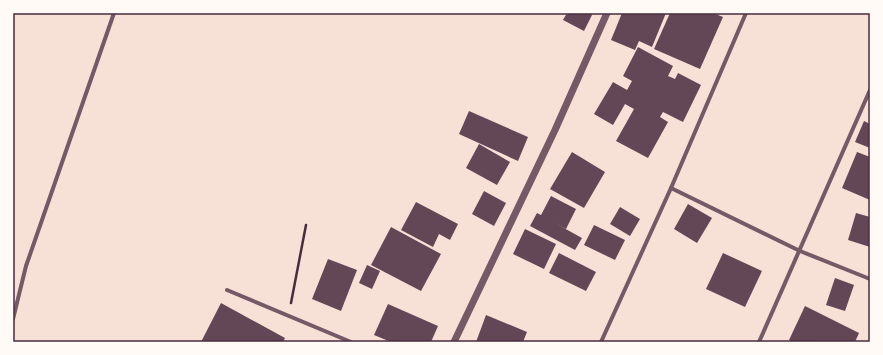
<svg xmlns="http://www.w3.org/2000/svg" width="883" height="355" font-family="Rubik,sans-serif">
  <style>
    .building { fill: #644757 }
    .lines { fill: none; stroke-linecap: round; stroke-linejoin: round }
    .path { stroke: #4a2c40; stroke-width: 2.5 }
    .minor { stroke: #755966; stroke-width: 4 }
    .tertiary { stroke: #755966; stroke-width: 7 }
    .neatline { fill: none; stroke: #4a2c40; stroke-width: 1.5 }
  </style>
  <rect width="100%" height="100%" fill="#f7e1d7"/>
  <!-- building -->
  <g class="building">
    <path d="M 567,13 L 593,13 L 584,31 L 563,20 Z"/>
    <path d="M 622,13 L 666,13 L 652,47 L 639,41 L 635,50 L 611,40 Z"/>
    <path d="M 670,13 L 713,13 L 723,17 L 700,69 L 654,49 Z"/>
    <path d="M 638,47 L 673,66 L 668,76 L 675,79 L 678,73 L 701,85 L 683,122 L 663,112 L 660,117 L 668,122 L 648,158 L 616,141 L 634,109 L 625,104 L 613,125 L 594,114 L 613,82 L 627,90 L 632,81 L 623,76 Z"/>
    <path d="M 469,111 L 528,137 L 518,161 L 459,134 Z"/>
    <path d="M 864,121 L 870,124 L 870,148 L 855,142 Z"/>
    <path d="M 479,144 L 510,162 L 497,185 L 466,168 Z"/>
    <path d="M 572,152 L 605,172 L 584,208 L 550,189 Z"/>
    <path d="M 857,152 L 870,157 L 870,200 L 842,188 Z"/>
    <path d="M 484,191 L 506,203 L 494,226 L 472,214 Z"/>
    <path d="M 551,196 L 576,209 L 566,229 L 553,222 L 582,238 L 575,250 L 530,226 L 537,213 L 541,215 Z"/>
    <path d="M 416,202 L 458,224 L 450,240 L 439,234 L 433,247 L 401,230 Z"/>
    <path d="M 688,204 L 712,218 L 697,243 L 674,229 Z"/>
    <path d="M 620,207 L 640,219 L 630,236 L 610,224 Z"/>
    <path d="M 856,213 L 870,217 L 870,247 L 848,240 Z"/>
    <path d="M 594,225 L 625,240 L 615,260 L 584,245 Z"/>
    <path d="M 391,227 L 441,254 L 421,291 L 371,265 Z"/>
    <path d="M 525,229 L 556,244 L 544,269 L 513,254 Z"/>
    <path d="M 559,253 L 596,272 L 586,291 L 549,273 Z"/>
    <path d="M 723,253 L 762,271 L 745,307 L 706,289 Z"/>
    <path d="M 328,259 L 357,270 L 341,311 L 312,299 Z"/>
    <path d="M 367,265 L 380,271 L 372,289 L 359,283 Z"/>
    <path d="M 835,278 L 854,285 L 845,311 L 826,305 Z"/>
    <path d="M 221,303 L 285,338 L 283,342 L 201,342 Z"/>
    <path d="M 388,304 L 438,326 L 431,342 L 391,342 L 374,335 Z"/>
    <path d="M 805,306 L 859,333 L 855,342 L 793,342 L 789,340 Z"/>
    <path d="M 486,315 L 527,332 L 523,342 L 476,342 Z"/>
  </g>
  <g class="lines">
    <!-- path -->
    <path class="path" d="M 291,303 L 306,225"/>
    <!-- minor -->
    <g class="minor">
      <path d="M 671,188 L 800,251 L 870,279"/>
      <path d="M 227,290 L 351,342"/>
      <path d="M 13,319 L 26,266 L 114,13"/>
      <path d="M 601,342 L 671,188 L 746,13"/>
      <path d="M 759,342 L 870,90"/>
    </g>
    <!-- tertiary -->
    <path class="tertiary" d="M 454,342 L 555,130 L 607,13"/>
  </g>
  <!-- border -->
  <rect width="883" height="355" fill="none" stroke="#fffaf5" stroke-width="28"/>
  <rect x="14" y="14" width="855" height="327" class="neatline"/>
</svg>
